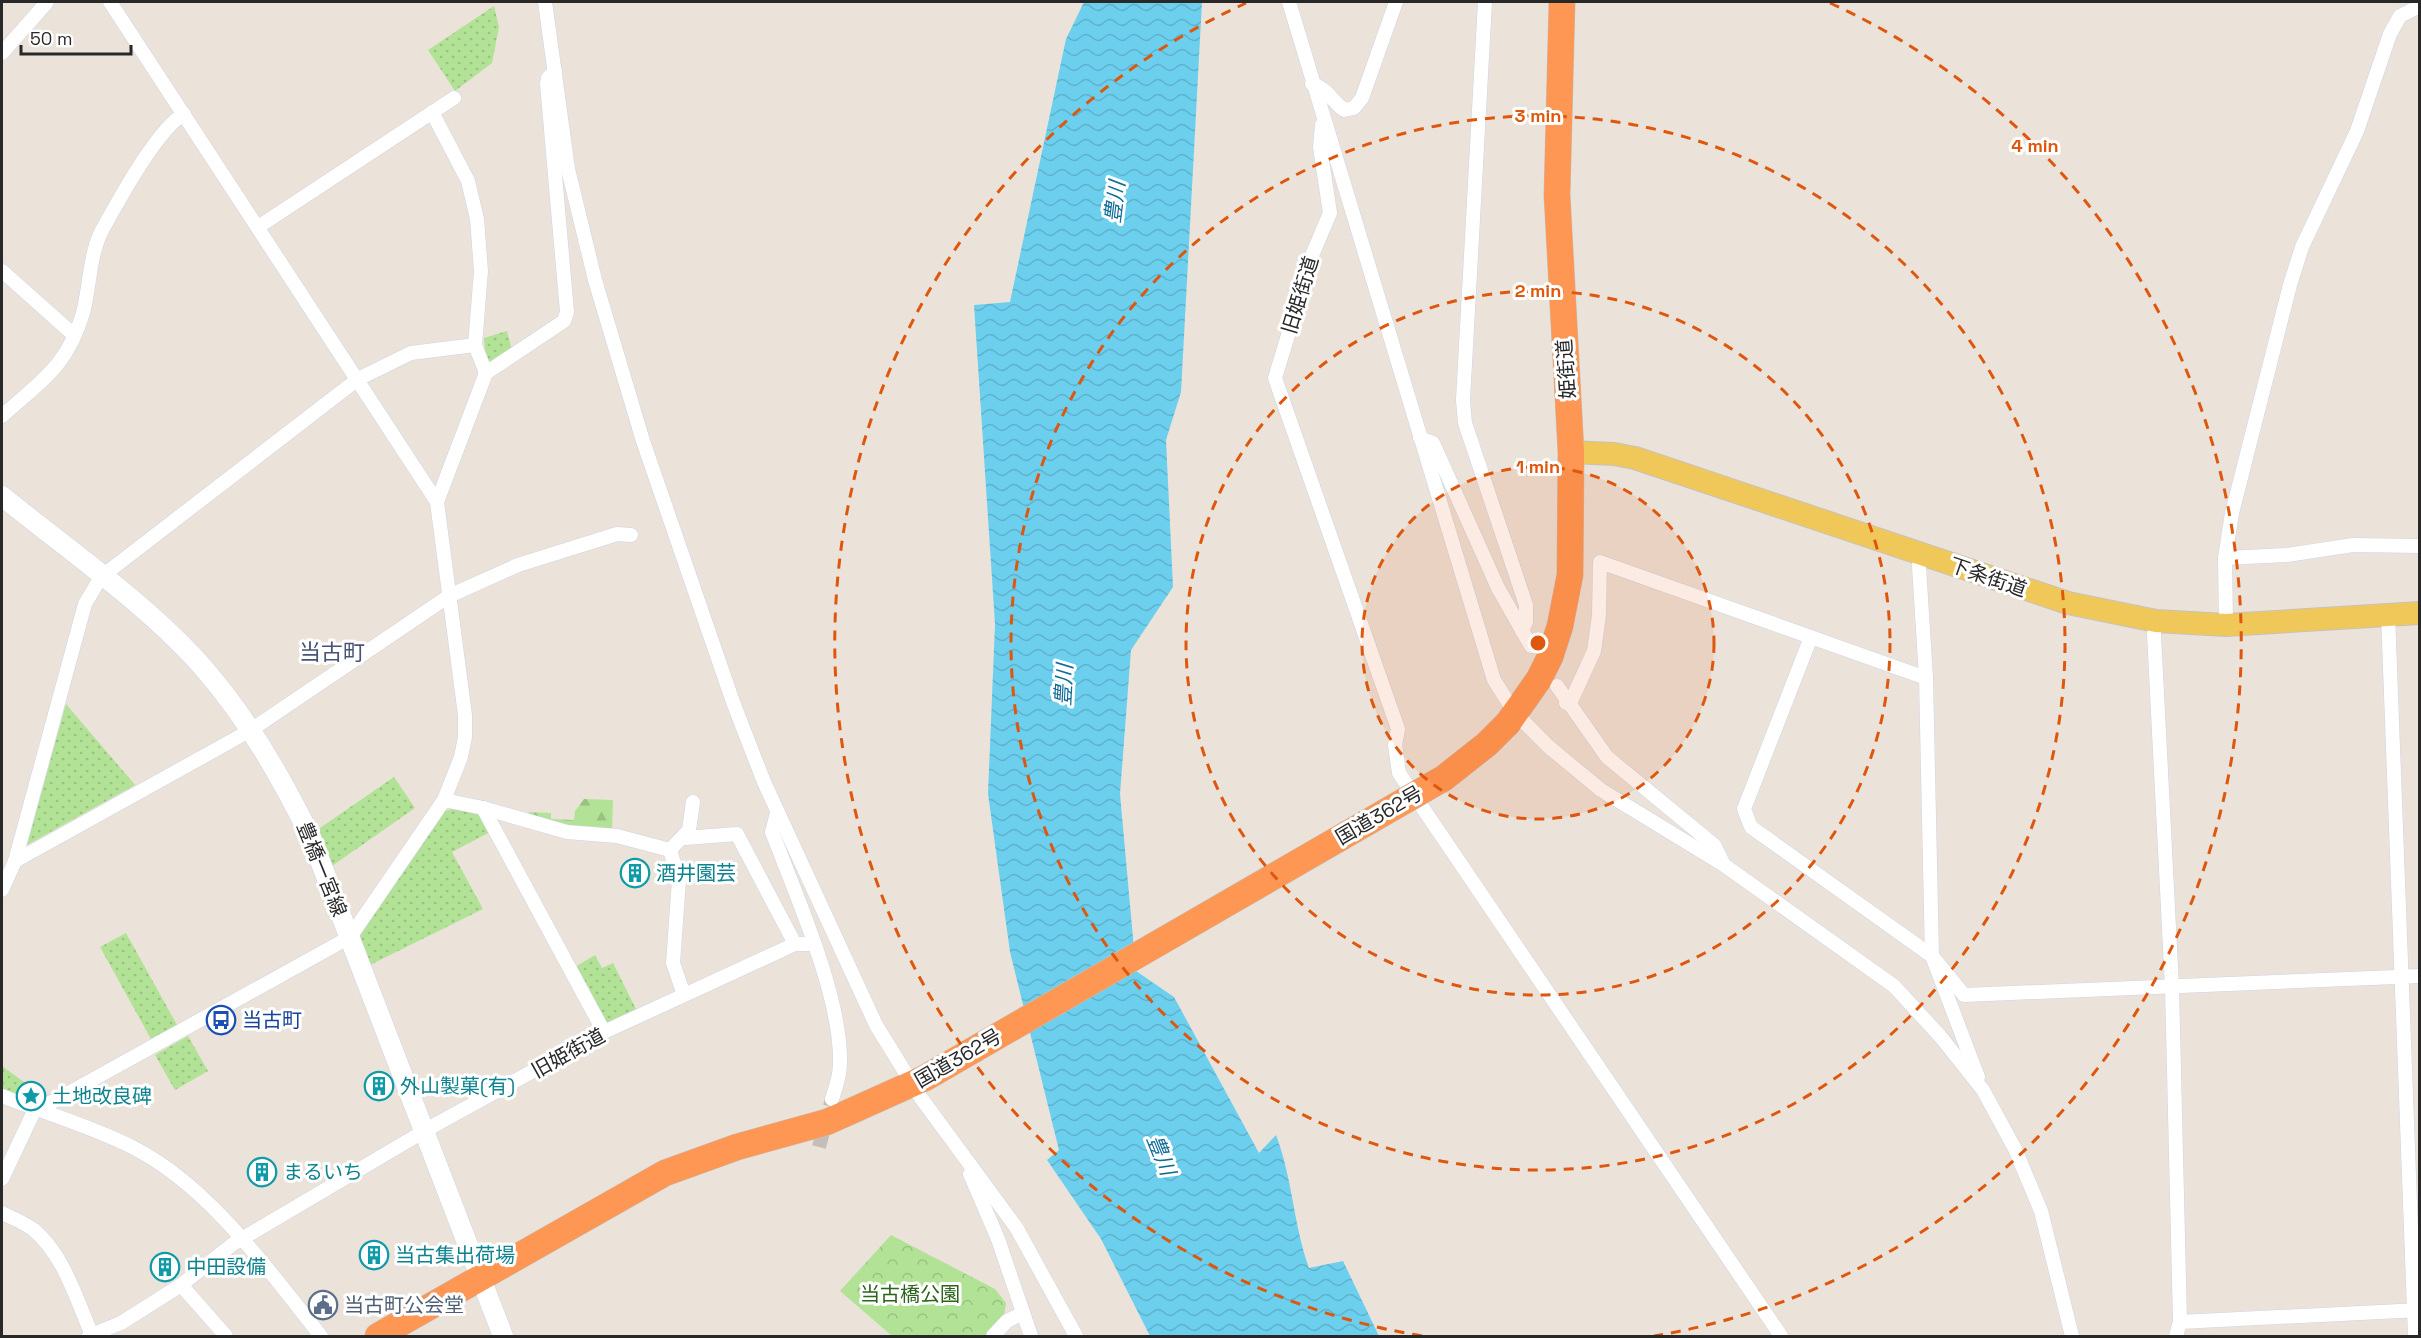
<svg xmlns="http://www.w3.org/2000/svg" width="2421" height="1338" font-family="'Space Grotesk','Noto Sans JP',sans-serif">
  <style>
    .grass { fill: url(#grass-dots) }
    .forest { fill: url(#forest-firs) }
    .park { fill: url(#park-crowns) }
    .water { fill: url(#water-waves) }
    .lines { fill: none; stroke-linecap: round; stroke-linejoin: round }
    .street-tunnel { stroke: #c4beb6; stroke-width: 14; stroke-dasharray: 14 7; stroke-linecap: butt }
    .street-casing { stroke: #cfd3e2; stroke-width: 15 }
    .secondary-casing { stroke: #cfd3e2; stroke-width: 21 }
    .primary-casing { stroke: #c3c3c3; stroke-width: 24 }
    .highway-casing { stroke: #c3c3c3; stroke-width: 27 }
    .street { stroke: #fff; stroke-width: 14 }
    .secondary { stroke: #fff; stroke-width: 20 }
    .primary { stroke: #f0c85a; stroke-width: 22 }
    .highway { stroke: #fd9753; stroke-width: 26 }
    .highway-bridge-casing { stroke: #c3c3c3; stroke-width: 27; stroke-linecap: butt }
    .highway-bridge { stroke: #fd9753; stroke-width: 26 }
    .ring { fill: none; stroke: #de570d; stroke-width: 3; stroke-dasharray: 10 8 }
    .labels { text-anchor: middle; stroke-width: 6; stroke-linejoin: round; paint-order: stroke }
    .street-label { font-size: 20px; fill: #282828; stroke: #fff }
    .culture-label { font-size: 20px; fill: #0d838f; stroke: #fff; text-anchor: start }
    .transit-label { font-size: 20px; fill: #164399; stroke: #fff; text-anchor: start }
    .park-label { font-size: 20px; fill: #2b641a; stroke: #fff }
    .service-label { font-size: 20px; fill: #4e5e75; stroke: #fff; text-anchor: start }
    .water-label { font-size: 21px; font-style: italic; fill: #0e6c97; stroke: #fff }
    .quarter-label { font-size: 22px; fill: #495378; stroke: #fff }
    .centre { fill: #de570d; stroke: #fff; stroke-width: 3 }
    .ring-label { font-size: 18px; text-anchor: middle; font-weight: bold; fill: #de570d; stroke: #fff; stroke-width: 6; stroke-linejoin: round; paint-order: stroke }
  </style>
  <defs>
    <pattern id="grass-dots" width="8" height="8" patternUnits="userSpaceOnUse" patternTransform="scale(1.5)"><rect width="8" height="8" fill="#b2e296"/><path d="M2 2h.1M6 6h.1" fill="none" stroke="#99c281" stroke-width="1.8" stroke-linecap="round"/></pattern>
    <pattern id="forest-firs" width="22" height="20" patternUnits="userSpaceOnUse" patternTransform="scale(1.5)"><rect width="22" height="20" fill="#b2e296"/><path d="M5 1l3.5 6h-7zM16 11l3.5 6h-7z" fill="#99c281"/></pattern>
    <pattern id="park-crowns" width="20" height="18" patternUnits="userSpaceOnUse" patternTransform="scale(1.5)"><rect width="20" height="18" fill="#b2e296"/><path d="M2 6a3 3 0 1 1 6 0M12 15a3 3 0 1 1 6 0" fill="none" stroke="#99c281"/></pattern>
    <pattern id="water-waves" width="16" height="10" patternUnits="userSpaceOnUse" patternTransform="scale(1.5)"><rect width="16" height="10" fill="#6ccfee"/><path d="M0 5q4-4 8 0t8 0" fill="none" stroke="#5eb2cc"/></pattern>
  </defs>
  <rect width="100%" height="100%" fill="#ebe3da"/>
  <!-- grass -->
  <g class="grass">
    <path d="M 494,6 L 499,27 L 492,63 L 455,91 L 428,50 Z"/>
    <path d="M 507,331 L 512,350 L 491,362 L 486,360 L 484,338 Z"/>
    <path d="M 66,704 L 135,785 L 27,845 Z"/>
    <path d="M 394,777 L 415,808 L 332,866 L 317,830 Z"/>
    <path d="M 452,809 L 480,814 L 490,832 L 452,852 L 483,909 L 370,965 L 359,937 L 445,811 Z"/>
    <path d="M 126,933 L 177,1025 L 151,1039 L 100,947 Z"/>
    <path d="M 595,955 L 602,968 L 613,963 L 636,1009 L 606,1023 L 575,967 Z"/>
    <path d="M 188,1036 L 208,1071 L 175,1090 L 155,1055 Z"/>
    <path d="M 2,1066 L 46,1098 L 36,1104 L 2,1090 Z"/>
  </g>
  <!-- forest -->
  <path class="forest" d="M 584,799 L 613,800 L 612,831 L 567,828 L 527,816 L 529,812 L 551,813 L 551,819 L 574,820 L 575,811 Z"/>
  <!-- park -->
  <path class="park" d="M 891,1235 L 995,1289 L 1006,1303 L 1004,1315 L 985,1336 L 892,1336 L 840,1291 Z"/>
  <!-- water -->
  <path class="water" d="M 1084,2 L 1202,2 L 1181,392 L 1166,440 L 1173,587 L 1131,650 L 1120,794 L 1136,971 L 1174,997 L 1259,1153 L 1276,1135 C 1293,1180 1293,1223 1309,1268 L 1343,1261 L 1379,1336 L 1150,1336 L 1101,1239 L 1047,1160 L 1059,1150 L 1010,952 L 988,794 L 995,624 L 974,305 L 1010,302 L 1066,39 Z"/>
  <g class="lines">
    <!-- street-tunnel -->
    <path class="street-tunnel" d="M 819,1147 L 832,1099"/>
    <!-- street casing -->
    <g class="street-casing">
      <g id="street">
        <path d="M 110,2 L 437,502"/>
        <path d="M 545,2 L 568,169 L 595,280 L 643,441 L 733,702 L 764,782 L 876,1025 L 921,1098 L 1016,1227 L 1076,1336"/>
        <path d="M 1289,2 L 1494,680 L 1515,713 L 1549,747 L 1601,790 L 1724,865 L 1894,986 L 1940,1036 L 1983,1090 L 2015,1149 L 2041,1211 L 2072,1336"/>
        <path d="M 1485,2 L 1463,400 L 1465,423 L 1526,605 L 1526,622 L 1522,631"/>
        <path d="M 2,53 L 47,2"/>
        <path d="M 1312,84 C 1327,88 1332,101 1344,110 L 1354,108 L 1362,98 L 1396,2"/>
        <path d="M 432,112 L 468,181 L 477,219 L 481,271 L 475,345 L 486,373"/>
        <path d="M 1322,125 L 1320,147 L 1330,213 L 1313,253 L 1275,378 L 1398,729 L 1395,745 L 1399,773 L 1781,1336"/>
        <path d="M 258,227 L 454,98"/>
        <path d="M 2,271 L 74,335"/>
        <path d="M 2,416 C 41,381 67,367 83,313 C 90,286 89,258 101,232 C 118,202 156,130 184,114"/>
        <path d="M 1420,438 L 1433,443 L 1498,588 L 1531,646"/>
        <path d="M 1921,554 L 1919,566 L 1926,678 L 1932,956 L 1978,1077"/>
        <path d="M 2225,558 L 2287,555 L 2353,545 L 2420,546"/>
        <path d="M 2388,614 L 2415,1336"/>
        <path d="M 2156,621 L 2154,634 L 2172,987 L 2180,1322 L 2176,1336"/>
        <path d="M 2226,625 L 2225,558 L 2232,513 L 2290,285 L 2302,247 L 2357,131 L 2390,34 L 2400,16 L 2420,6"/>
        <path d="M 1811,637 L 1744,809 L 1751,827 L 1932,956 L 1964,995 L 2420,976"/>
        <path d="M 1557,686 L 1607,757 L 1714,845 L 1724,865"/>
        <path d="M 1566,703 L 1572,699 L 1594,651 L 1599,615 L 1600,562 L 1926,678"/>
        <path d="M 444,800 L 483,808 L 567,832 L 617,836 L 670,850"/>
        <path d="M 483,808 L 604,1032"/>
        <path d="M 777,813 L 772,832 C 796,895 842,998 840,1064 C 840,1076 836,1087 832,1099"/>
        <path d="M 685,838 L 737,834 L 795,944"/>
        <path d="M 15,861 L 251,730 L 449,596 L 518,565 L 617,534 L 631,535"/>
        <path d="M 2,890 L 15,861 L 85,604 L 101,577 L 358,379 L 411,353 L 475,345"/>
        <path d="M 684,995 L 673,963 L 679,880 L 670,850 L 689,830 L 693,802"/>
        <path d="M 2,1096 C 45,1113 93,1127 134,1148 C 210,1187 269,1271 321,1336"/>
        <path d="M 970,1174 L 998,1239 L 1031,1336"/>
        <path d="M 2,1179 L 35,1109 L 54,1101 L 350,937 L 444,800 L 461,757 L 465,737 L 465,715 L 437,502 L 486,373 L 564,321 L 567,312 L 547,84 L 548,78 L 555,71"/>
        <path d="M 2,1213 C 12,1218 25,1223 34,1230 C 64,1255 77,1301 92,1335"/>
        <path d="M 181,1285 L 226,1336"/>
        <path d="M 2180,1322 L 2420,1310"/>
        <path d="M 89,1336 L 121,1323 L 181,1285 L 233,1244 L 433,1126 L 604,1032 L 795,944 L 813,944"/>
        <path d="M 993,1336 L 1007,1321 L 1023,1313"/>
      </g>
    </g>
    <!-- secondary casing -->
    <g class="secondary-casing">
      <path id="secondary" d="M 2,496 C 68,550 150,606 206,671 C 250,722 283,780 312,840 L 503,1336"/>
    </g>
    <!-- primary casing -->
    <g class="primary-casing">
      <path id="primary" d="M 1571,452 L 1614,454 L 1635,458 L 2068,603 L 2156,621 L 2226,625 L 2420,613"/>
    </g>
    <!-- highway casing -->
    <g class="highway-casing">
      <g id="highway">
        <path d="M 1508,723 L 1539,679 L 1550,657 L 1560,626 L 1570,575 L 1571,452 L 1557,195 L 1562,2"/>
        <path d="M 378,1336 L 665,1173 L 737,1147 L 827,1122 L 925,1078"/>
      </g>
    </g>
    <!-- street -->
    <use href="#street" class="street"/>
    <!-- secondary -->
    <use href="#secondary" class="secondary"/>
    <!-- primary -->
    <use href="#primary" class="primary"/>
    <!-- highway -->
    <use href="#highway" class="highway"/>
    <!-- highway-bridge casing -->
    <g class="highway-bridge-casing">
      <path id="highway-bridge" d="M 925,1078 L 1444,778 L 1487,744 L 1508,723"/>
    </g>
    <!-- highway-bridge -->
    <use href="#highway-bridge" class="highway-bridge"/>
  </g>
  <!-- distance rings -->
  <circle cx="1538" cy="643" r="176" fill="#de570d" fill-opacity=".12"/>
  <g class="ring">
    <circle cx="1538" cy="643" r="176"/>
    <circle cx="1538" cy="643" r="352"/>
    <circle cx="1538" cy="643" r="527"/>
    <path d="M1422 1336A703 703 0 0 1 1246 3M1830 3A703 703 0 0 1 1654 1336"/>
  </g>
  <!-- icons -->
  <defs>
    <g id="building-ring" transform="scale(1.5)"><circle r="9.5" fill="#fff" stroke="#0f9aa8" stroke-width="1.5"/><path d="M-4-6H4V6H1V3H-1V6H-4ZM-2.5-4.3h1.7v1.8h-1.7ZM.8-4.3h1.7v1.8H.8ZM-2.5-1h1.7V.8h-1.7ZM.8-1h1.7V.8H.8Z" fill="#0f9aa8"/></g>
    <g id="bus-ring" transform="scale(1.5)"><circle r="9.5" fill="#fff" stroke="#1a4fb4" stroke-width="1.5"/><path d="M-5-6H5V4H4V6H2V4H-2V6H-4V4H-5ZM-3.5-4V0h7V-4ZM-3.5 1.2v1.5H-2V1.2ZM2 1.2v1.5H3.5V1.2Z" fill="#1a4fb4"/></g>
    <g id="sight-ring" transform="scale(1.5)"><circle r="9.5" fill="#fff" stroke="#0f9aa8" stroke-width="1.5"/><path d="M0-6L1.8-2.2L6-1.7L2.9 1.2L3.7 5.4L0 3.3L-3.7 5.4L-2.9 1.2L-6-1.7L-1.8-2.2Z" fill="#0f9aa8"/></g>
    <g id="civic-ring" transform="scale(1.5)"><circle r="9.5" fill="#fff" stroke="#5c6f8a" stroke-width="1.5"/><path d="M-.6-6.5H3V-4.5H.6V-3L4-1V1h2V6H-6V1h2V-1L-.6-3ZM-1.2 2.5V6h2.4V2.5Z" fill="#5c6f8a"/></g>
  </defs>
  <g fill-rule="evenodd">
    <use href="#building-ring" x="635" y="873"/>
    <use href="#bus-ring" x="221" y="1020"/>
    <use href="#building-ring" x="379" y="1086"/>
    <use href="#sight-ring" x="31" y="1096"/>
    <use href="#building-ring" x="262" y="1172"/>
    <use href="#building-ring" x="374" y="1255"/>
    <use href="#building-ring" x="165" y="1267"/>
    <use href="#civic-ring" x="323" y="1305"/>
  </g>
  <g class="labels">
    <!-- street labels -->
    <g class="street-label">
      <text transform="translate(1300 295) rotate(-73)" y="7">旧姫街道</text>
      <text transform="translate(1566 369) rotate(-94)" y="7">姫街道</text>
      <text transform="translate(1988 577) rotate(19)" y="7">下条街道</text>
      <text transform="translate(1379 815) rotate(-30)" y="7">国道362号</text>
      <text transform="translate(322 869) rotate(68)" y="7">豊橋一宮線</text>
      <text transform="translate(568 1053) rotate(-29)" y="7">旧姫街道</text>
      <text transform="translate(958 1058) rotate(-30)" y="7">国道362号</text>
    </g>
    <!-- culture labels -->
    <g class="culture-label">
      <text x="656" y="880">酒井園芸</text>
      <text x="400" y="1093">外山製菓(有)</text>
      <text x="52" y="1103">土地改良碑</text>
      <text x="283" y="1179">まるいち</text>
      <text x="395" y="1262">当古集出荷場</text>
      <text x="186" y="1274">中田設備</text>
    </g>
    <!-- transit labels -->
    <g class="transit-label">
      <text x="242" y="1027">当古町</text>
    </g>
    <!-- park labels -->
    <g class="park-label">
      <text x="910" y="1301">当古橋公園</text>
    </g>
    <!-- service labels -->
    <g class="service-label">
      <text x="344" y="1312">当古町公会堂</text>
    </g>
    <!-- water labels -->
    <g class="water-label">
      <text transform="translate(1115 202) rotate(-83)" y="7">豊川</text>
      <text transform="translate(1064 685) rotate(-87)" y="7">豊川</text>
      <text transform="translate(1161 1155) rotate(68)" y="7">豊川</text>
    </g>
    <!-- quarter labels -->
    <g class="quarter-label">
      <text x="332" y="660">当古町</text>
    </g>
  </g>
  <circle cx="1538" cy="643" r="9" class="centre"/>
  <g class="ring-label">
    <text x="1538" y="122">3 min</text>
    <text x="2035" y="152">4 min</text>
    <text x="1538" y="297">2 min</text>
    <text x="1538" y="473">1 min</text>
  </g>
  <!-- border -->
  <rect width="2421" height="1338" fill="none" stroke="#282828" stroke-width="6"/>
  <!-- scale -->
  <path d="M21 45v9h110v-9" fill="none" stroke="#282828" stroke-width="3"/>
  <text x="30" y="45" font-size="18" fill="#282828" stroke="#ffffff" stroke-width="4.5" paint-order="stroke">50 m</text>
</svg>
